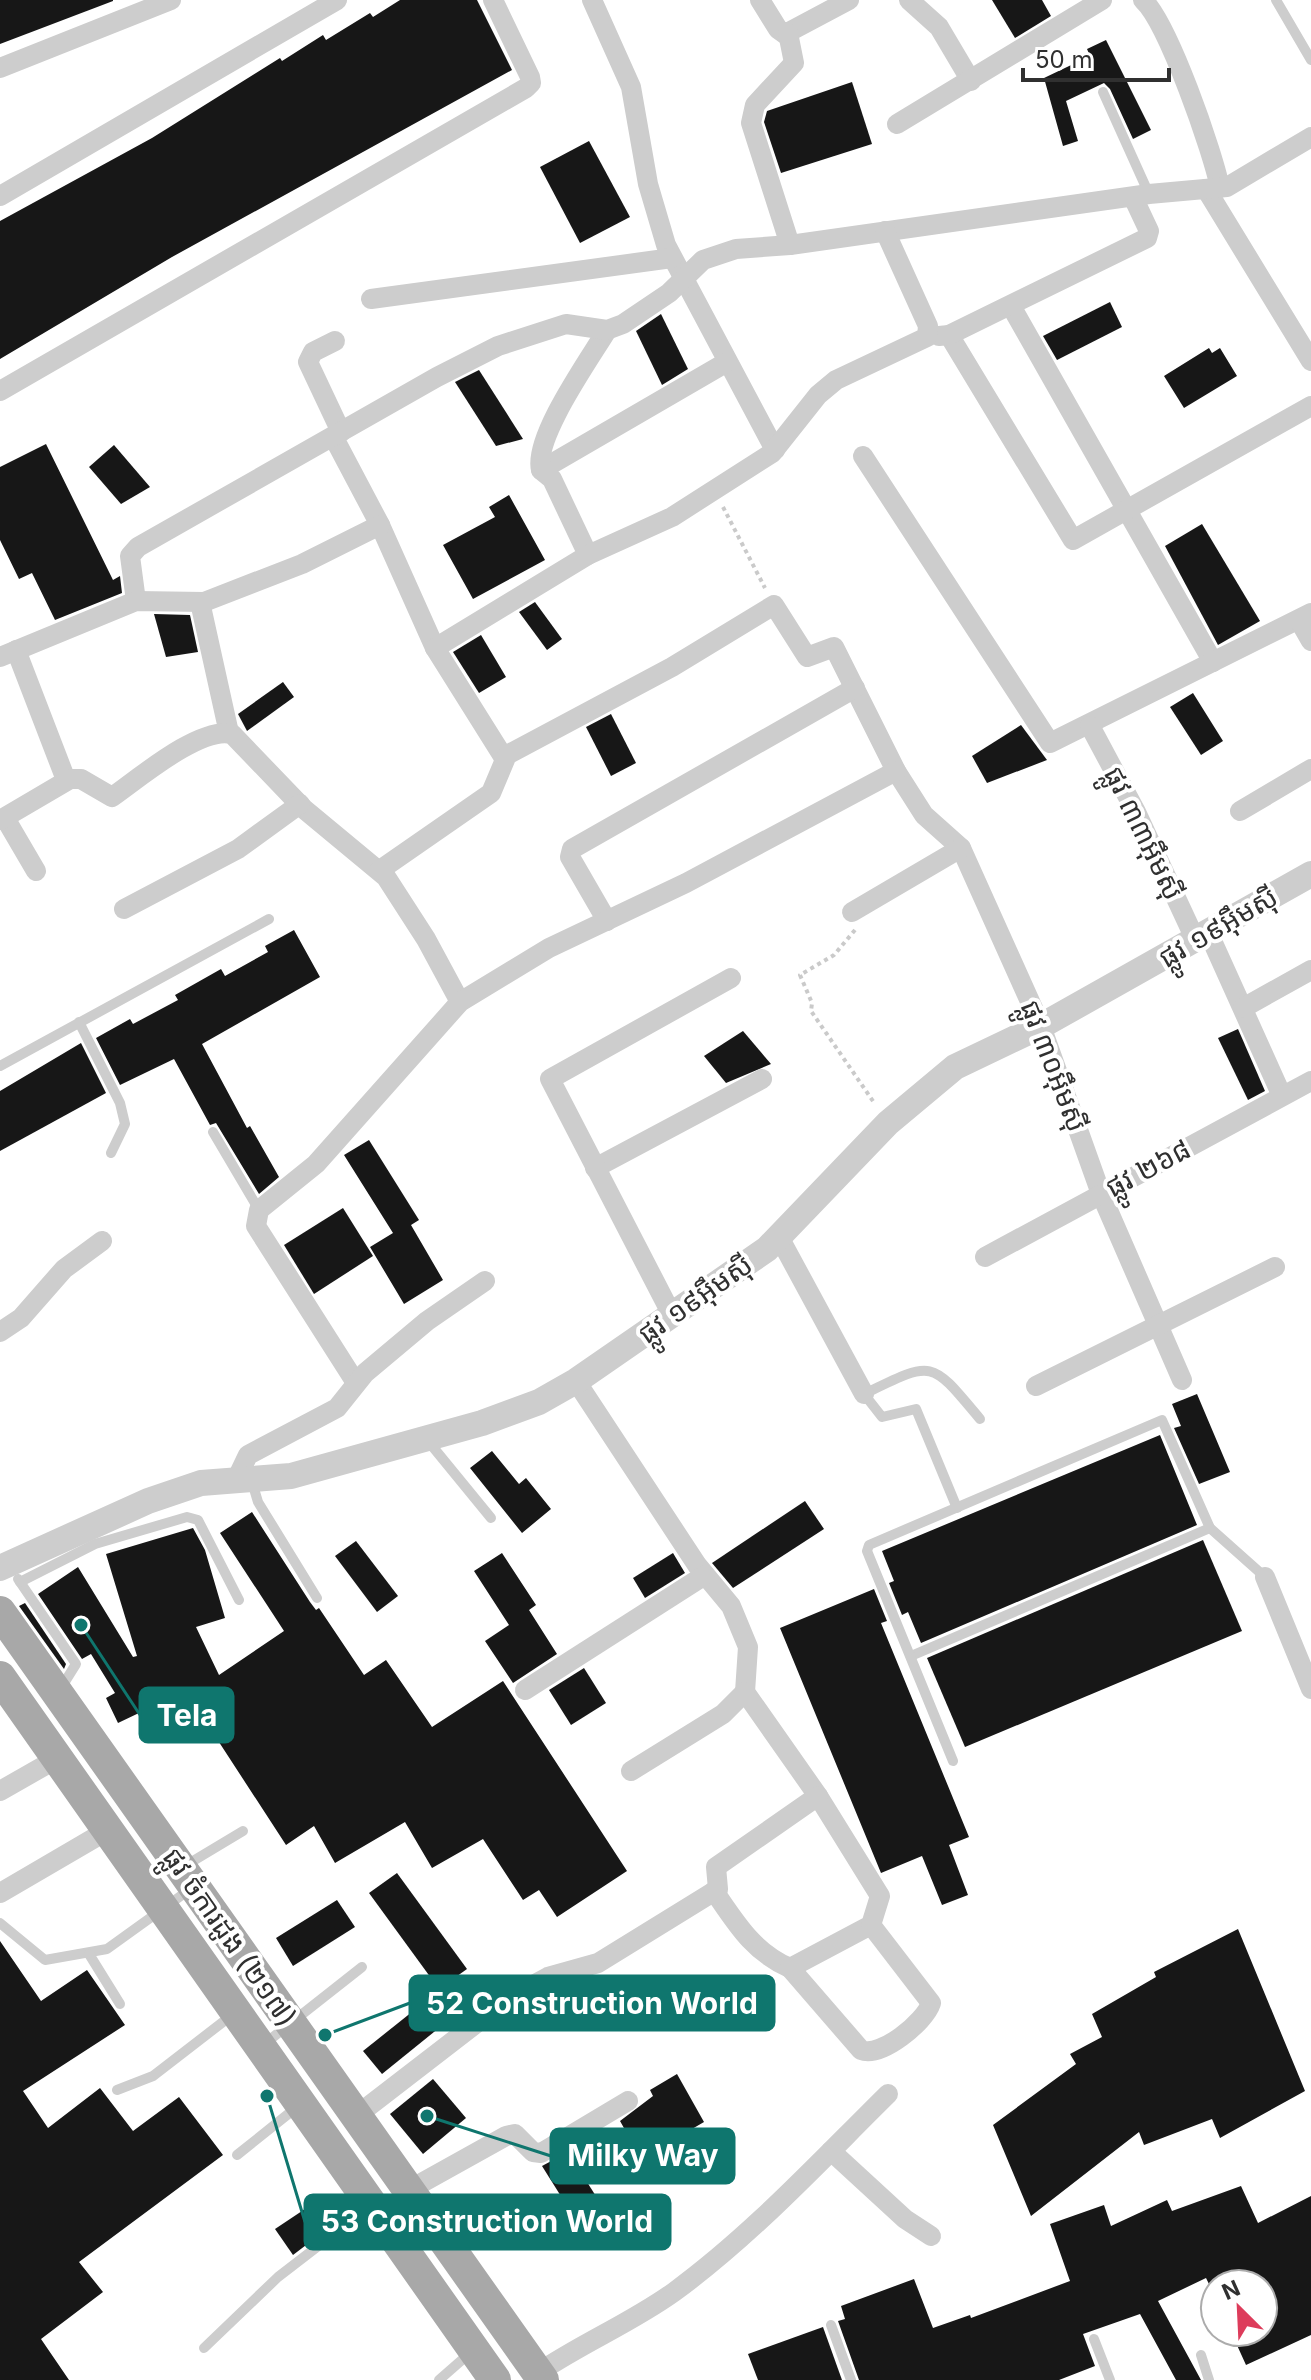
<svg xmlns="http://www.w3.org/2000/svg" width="1311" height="2380" font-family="Inter,'Noto Sans Khmer',sans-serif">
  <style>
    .building { fill: #171717 }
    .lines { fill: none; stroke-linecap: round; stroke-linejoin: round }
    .path { stroke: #cacaca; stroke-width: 4; stroke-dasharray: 4 4; stroke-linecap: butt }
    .service { stroke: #cdcdcd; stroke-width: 10 }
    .minor { stroke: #cdcdcd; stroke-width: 20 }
    .tertiary { stroke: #cdcdcd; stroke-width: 26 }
    .primary { stroke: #a8a8a8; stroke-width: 32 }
    .labels { text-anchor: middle; stroke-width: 8; stroke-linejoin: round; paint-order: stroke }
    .street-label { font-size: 28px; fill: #303030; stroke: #fff }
    .leader { fill: none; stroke: #0f766e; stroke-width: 3 }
    .callout-dot { fill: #0f766e; stroke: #fff; stroke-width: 3 }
    .callout { fill: #0f766e; stroke: #0f766e; stroke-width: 3 }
    .callout-label { font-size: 30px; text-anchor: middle; font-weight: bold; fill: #fff }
  </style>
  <rect width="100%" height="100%" fill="#fff"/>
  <!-- building -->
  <g class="building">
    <path d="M 0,0 L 113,0 L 113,1 L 0,44 Z"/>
    <path d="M 400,0 L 477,0 L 512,70 L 172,257 L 0,359 L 0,221 L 152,138 L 280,58 L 282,61 L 323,35 L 326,40 L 370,13 L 373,17 Z"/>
    <path d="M 992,0 L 1042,0 L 1051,16 L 1015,38 Z"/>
    <path d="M 1106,40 L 1151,130 L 1133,139 L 1110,89 L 1104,83 L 1066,101 L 1078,141 L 1063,146 L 1044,78 L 1090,56 L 1087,49 Z"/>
    <path d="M 852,82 L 872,144 L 781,173 L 764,122 L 767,111 Z"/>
    <path d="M 589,141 L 630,217 L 580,243 L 540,167 Z"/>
    <path d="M 1110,302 L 1122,327 L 1057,360 L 1043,336 Z"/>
    <path d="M 661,314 L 688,369 L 662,385 L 636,331 Z"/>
    <path d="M 1209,348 L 1212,353 L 1220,348 L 1237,376 L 1184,408 L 1164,376 Z"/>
    <path d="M 479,370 L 523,439 L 496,446 L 455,382 Z"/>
    <path d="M 46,444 L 113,580 L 120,576 L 122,593 L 55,620 L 32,573 L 19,579 L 0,540 L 0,467 Z"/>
    <path d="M 114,445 L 150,487 L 121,504 L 89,467 Z"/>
    <path d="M 509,495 L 545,560 L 473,599 L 443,545 L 495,517 L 489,507 Z"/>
    <path d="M 1202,524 L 1260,621 L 1218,645 L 1165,546 Z"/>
    <path d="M 535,602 L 562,639 L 547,650 L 519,612 Z"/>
    <path d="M 154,614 L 190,615 L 198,652 L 166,657 Z"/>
    <path d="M 481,635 L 506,677 L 479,693 L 453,652 Z"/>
    <path d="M 283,682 L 294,697 L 247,731 L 238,714 Z"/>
    <path d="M 1193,693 L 1223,741 L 1201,755 L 1170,707 Z"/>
    <path d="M 611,714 L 636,763 L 611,776 L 586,727 Z"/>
    <path d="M 1021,725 L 1047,760 L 987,783 L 972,756 Z"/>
    <path d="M 294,930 L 320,977 L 202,1044 L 247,1128 L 250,1126 L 279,1177 L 259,1194 L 216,1123 L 210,1125 L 174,1059 L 120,1085 L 96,1038 L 130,1019 L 133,1024 L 178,1000 L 175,995 L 221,969 L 225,976 L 268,952 L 265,946 Z"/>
    <path d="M 1238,1029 L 1265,1091 L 1248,1100 L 1218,1038 Z"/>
    <path d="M 743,1031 L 771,1064 L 726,1083 L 704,1056 Z"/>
    <path d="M 81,1043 L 106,1093 L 0,1151 L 0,1091 Z"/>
    <path d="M 369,1140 L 419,1220 L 411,1225 L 443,1280 L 404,1304 L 370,1247 L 393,1233 L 344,1155 Z"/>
    <path d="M 343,1208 L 373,1256 L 314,1294 L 284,1245 Z"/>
    <path d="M 1197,1394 L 1230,1472 L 1199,1484 L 1174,1428 L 1181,1426 L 1172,1404 Z"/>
    <path d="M 1160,1435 L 1197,1525 L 921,1643 L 908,1612 L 902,1615 L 889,1583 L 894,1581 L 882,1551 Z"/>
    <path d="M 492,1451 L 519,1484 L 526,1478 L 551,1509 L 522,1533 L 470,1468 Z"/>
    <path d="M 805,1501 L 824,1529 L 733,1588 L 712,1563 Z"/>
    <path d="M 252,1512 L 310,1602 L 316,1610 L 319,1608 L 364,1675 L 386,1660 L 432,1727 L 503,1681 L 627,1871 L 557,1917 L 539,1890 L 523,1900 L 483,1839 L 432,1868 L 405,1822 L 335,1863 L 314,1826 L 286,1845 L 189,1696 L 164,1706 L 162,1702 L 118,1723 L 106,1698 L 115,1693 L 91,1654 L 82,1659 L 38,1594 L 78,1567 L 133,1657 L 137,1656 L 106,1554 L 193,1528 L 205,1550 L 225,1618 L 196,1627 L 219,1675 L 284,1631 L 220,1533 Z"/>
    <path d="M 1203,1540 L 1242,1631 L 965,1747 L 927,1658 Z"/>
    <path d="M 356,1541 L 398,1596 L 377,1612 L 335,1556 Z"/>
    <path d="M 502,1553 L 536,1605 L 529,1610 L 557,1654 L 513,1683 L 485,1641 L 509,1625 L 474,1571 Z"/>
    <path d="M 673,1553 L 685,1573 L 645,1598 L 633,1578 Z"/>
    <path d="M 874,1589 L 887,1621 L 881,1623 L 969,1837 L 949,1845 L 968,1895 L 942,1905 L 922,1856 L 881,1873 L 780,1628 Z"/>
    <path d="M 25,1603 L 66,1664 L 64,1669 L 19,1606 Z"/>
    <path d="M 584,1668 L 606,1703 L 571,1725 L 549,1690 Z"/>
    <path d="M 397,1873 L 467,1969 L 439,1989 L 369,1893 Z"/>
    <path d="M 337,1900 L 355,1927 L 293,1966 L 276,1938 Z"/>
    <path d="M 1238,1929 L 1305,2091 L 1220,2138 L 1212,2119 L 1144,2145 L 1139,2132 L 1031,2216 L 993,2125 L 1076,2064 L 1070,2054 L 1102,2037 L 1092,2014 L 1156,1977 L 1154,1972 Z"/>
    <path d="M 0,1941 L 41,2001 L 87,1970 L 125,2025 L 23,2091 L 48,2128 L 100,2088 L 133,2131 L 179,2097 L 223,2155 L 79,2262 L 103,2292 L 41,2339 L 69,2380 L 0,2380 Z"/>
    <path d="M 437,1992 L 455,2015 L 382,2074 L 363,2051 Z"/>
    <path d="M 677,2074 L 704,2122 L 673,2140 L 678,2149 L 646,2167 L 620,2121 L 653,2096 L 650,2090 Z"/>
    <path d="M 433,2079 L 466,2118 L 423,2154 L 390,2114 Z"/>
    <path d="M 568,2152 L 599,2201 L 574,2217 L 542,2166 Z"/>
    <path d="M 1241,2186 L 1258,2223 L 1311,2196 L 1311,2335 L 1246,2365 L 1231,2332 L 1263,2332 L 1263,2284 L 1209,2284 L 1206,2278 L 1158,2301 L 1201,2380 L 1176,2380 L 1140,2314 L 1083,2334 L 1095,2366 L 1059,2380 L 859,2380 L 838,2321 L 845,2319 L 841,2306 L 914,2279 L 933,2328 L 970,2315 L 971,2318 L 1070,2281 L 1050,2224 L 1104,2205 L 1111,2226 L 1167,2200 L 1172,2211 Z"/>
    <path d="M 323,2197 L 339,2220 L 293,2255 L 275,2229 Z"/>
    <path d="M 823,2327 L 842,2380 L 758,2380 L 748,2354 Z"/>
  </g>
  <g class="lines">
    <!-- path -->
    <g class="path">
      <path d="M 723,507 L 765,588"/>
      <path d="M 855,930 L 834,955 L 800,975 L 812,1003 L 811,1011 L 875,1104"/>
    </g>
    <!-- service -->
    <g class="service">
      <path d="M 1276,0 L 1311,60"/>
      <path d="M 1103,92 L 1149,194"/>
      <path d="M 79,1022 L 120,1103 L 125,1124 L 111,1153"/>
      <path d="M 0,1066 L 269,919"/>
      <path d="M 213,1132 L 259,1210"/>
      <path d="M 428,1441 L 491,1518"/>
      <path d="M 252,1482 L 258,1502 L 317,1598"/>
      <path d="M 957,1508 L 916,1409 L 882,1417 L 864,1394 C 934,1360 930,1359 980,1419"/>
      <path d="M 18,1579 L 76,1664 L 61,1688"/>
      <path d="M 20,1582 L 95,1544 L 187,1517 L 198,1520 L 239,1600"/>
      <path d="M 911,1656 L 1210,1528"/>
      <path d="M 953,1761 L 867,1551 L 869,1545 L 1162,1420 L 1210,1528 L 1265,1577"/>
      <path d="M 183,1867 L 243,1831"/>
      <path d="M 0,1923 L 45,1960 L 107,1949 L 189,1890"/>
      <path d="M 89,1954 L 120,2004"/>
      <path d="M 263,2045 L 362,1967"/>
      <path d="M 117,2090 L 153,2076 L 232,2015"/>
      <path d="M 237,2155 L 297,2107"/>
      <path d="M 831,2325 L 851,2380"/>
      <path d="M 1094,2339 L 1110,2380"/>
      <path d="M 204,2348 L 278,2277 L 352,2220 L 367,2204"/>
      <path d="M 1201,2355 L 1209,2380"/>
      <path d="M 439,2380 L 471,2352"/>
    </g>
    <!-- minor -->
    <g class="minor">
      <path d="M 592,0 L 631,87 L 648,184 L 666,245 L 775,450"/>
      <path d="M 760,0 L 778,29 L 785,34 L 849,0"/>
      <path d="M 909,0 L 939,27 L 971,81"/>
      <path d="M 1143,0 C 1168,23 1213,152 1220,188"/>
      <path d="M 788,33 L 794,63 L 755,105 L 751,123 L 790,245"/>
      <path d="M 0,68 L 171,0"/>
      <path d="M 897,124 L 1102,0"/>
      <path d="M 1206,189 L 1311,361"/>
      <path d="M 0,196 L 337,0"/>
      <path d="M 371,299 L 672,258"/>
      <path d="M 1011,306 L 1213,662"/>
      <path d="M 949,335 L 1073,540 L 1311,406"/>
      <path d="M 939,336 L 949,335 L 1147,238 L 1149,231 L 1133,197"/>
      <path d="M 335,341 L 313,352 L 308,362 L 341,432"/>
      <path d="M 0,391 L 526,88 L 531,83 L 530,77 L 493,0"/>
      <path d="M 334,438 L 380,525 L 435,648 L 504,758"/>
      <path d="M 863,456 L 1050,743 L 1311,613"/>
      <path d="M 541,470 L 727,362"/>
      <path d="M 588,555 L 552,479 L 541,470 C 533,438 589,360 607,330"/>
      <path d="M 136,601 L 130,556 L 138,547 L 437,377 L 498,346 L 566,324 L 607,330 L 623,324 L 669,293 L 703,260 L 736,249 L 790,245 L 1149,194 L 1227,187 L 1311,137"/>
      <path d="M 200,602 L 229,733"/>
      <path d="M 1299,620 L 1311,641"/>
      <path d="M 435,648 L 588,555 L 672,517 L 772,453 L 818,395 L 836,380 L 927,337 L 928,326 L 885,231"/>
      <path d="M 16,650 L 66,780"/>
      <path d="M 0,657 L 136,601 L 204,602 L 302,564 L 380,525"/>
      <path d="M 1090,726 L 1136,812 L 1196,941"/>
      <path d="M 1240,811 L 1311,769"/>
      <path d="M 5,818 L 36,871"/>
      <path d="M 0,820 L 70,779 L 81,779 L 112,797 C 138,779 200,726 232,734 L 304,809 L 386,877 L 426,939 L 460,1002"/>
      <path d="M 380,870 L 491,793 L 507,755 L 672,667 L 774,605 L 807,657 L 834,647 L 896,771 L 924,815 L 961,848 L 1041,1026 L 1101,1194 L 1182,1380"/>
      <path d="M 124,909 L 238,849 L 300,804"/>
      <path d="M 852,912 L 961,848"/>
      <path d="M 607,921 L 570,857 L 572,849 L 855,688"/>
      <path d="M 1209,934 L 1282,1096"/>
      <path d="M 1243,1008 L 1311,970"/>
      <path d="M 595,1168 L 762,1079"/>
      <path d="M 779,1237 L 864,1394"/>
      <path d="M 985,1257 L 1311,1081"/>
      <path d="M 672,1315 L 550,1079 L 731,978"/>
      <path d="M 0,1332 L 21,1318 L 64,1269 L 102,1241"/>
      <path d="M 576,1381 L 697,1565 L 731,1606 L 748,1647 L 745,1692 L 818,1796 L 880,1896 L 871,1925 L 790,1968 C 753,1952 736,1923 714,1891"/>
      <path d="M 356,1383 L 256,1226 L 259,1210 L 316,1164 L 460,1002 L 549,948 L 686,883 L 896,771"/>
      <path d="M 1036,1386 L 1275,1267"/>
      <path d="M 237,1478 L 248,1455 L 337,1408 L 365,1373 L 427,1321 L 485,1281"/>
      <path d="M 1265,1577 L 1311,1689"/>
      <path d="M 525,1690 L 705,1575"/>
      <path d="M 631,1771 L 723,1714 L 745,1692"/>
      <path d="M 0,1791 L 58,1758"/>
      <path d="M 0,1893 L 108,1830"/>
      <path d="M 790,1968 L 861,2050 C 881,2058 925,2022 931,2003 L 871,1925"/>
      <path d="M 356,2116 L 509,1998 L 548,1977 L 598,1963 L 718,1889 L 716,1867 L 818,1796"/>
      <path d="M 831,2151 L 905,2219 L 931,2236"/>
      <path d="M 409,2190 L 506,2136 L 515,2134 L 533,2152 L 541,2153 L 628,2101"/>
      <path d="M 538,2373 C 582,2343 631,2323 674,2292 C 753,2234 819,2162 888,2094"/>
    </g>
    <!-- tertiary -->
    <path class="tertiary" d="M 0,1568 L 148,1501 L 201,1483 L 291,1476 L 482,1423 L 539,1402 L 576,1381 L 767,1249 L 888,1123 L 955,1067 L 1041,1026 L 1311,874"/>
    <!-- primary -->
    <g class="primary">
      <path d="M 0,1612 L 543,2380"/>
      <path d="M 0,1677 L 495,2380"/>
    </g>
  </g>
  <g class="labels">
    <!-- street labels -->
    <g class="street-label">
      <text transform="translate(1144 833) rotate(64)" y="10">ផ្លូវ ៣៣អ៊ឹមស៊ី</text>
      <text transform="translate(1218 927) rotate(-30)" y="10">ផ្លូវ ១៩អ៊ឹមស៊ី</text>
      <text transform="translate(1054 1066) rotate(69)" y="10">ផ្លូវ ៣០អ៊ឹមស៊ី</text>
      <text transform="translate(1148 1168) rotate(-28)" y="10">ផ្លូវ ២៦៨</text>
      <text transform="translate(695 1299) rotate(-35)" y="10">ផ្លូវ ១៩អ៊ឹមស៊ី</text>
      <text transform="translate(230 1937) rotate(55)" y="10">ផ្លូវ ចំការដូង (២១៧)</text>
    </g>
  </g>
  <!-- callouts -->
  <path class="leader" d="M81 1625L140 1715M325 2035L410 2003M427 2116L551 2156M267 2096L305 2222"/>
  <g class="callout-dot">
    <circle cx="81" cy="1625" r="8"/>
    <circle cx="325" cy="2035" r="8"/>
    <circle cx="427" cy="2116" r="8"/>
    <circle cx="267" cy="2096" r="8"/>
  </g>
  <g class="callout">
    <rect x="140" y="1688" width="93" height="54" rx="8"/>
    <rect x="410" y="1976" width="364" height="54" rx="8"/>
    <rect x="551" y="2129" width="183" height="54" rx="8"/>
    <rect x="305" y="2195" width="365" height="54" rx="8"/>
  </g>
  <g class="callout-label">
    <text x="187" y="1726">Tela</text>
    <text x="592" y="2014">52 Construction World</text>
    <text x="643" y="2166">Milky Way</text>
    <text x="487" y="2232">53 Construction World</text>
  </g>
  <!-- north arrow -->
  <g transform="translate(1239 2308) rotate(336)"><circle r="38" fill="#ffffff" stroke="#acacac" stroke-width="2"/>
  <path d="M0-6L14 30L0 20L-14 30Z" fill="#dd3c5b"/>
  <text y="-12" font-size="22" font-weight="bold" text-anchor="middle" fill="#303030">N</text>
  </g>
  <!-- scale -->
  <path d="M1023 68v12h146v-12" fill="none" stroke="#303030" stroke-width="4"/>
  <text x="1035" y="68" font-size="24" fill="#303030" stroke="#ffffff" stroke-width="6" paint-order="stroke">50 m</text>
</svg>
